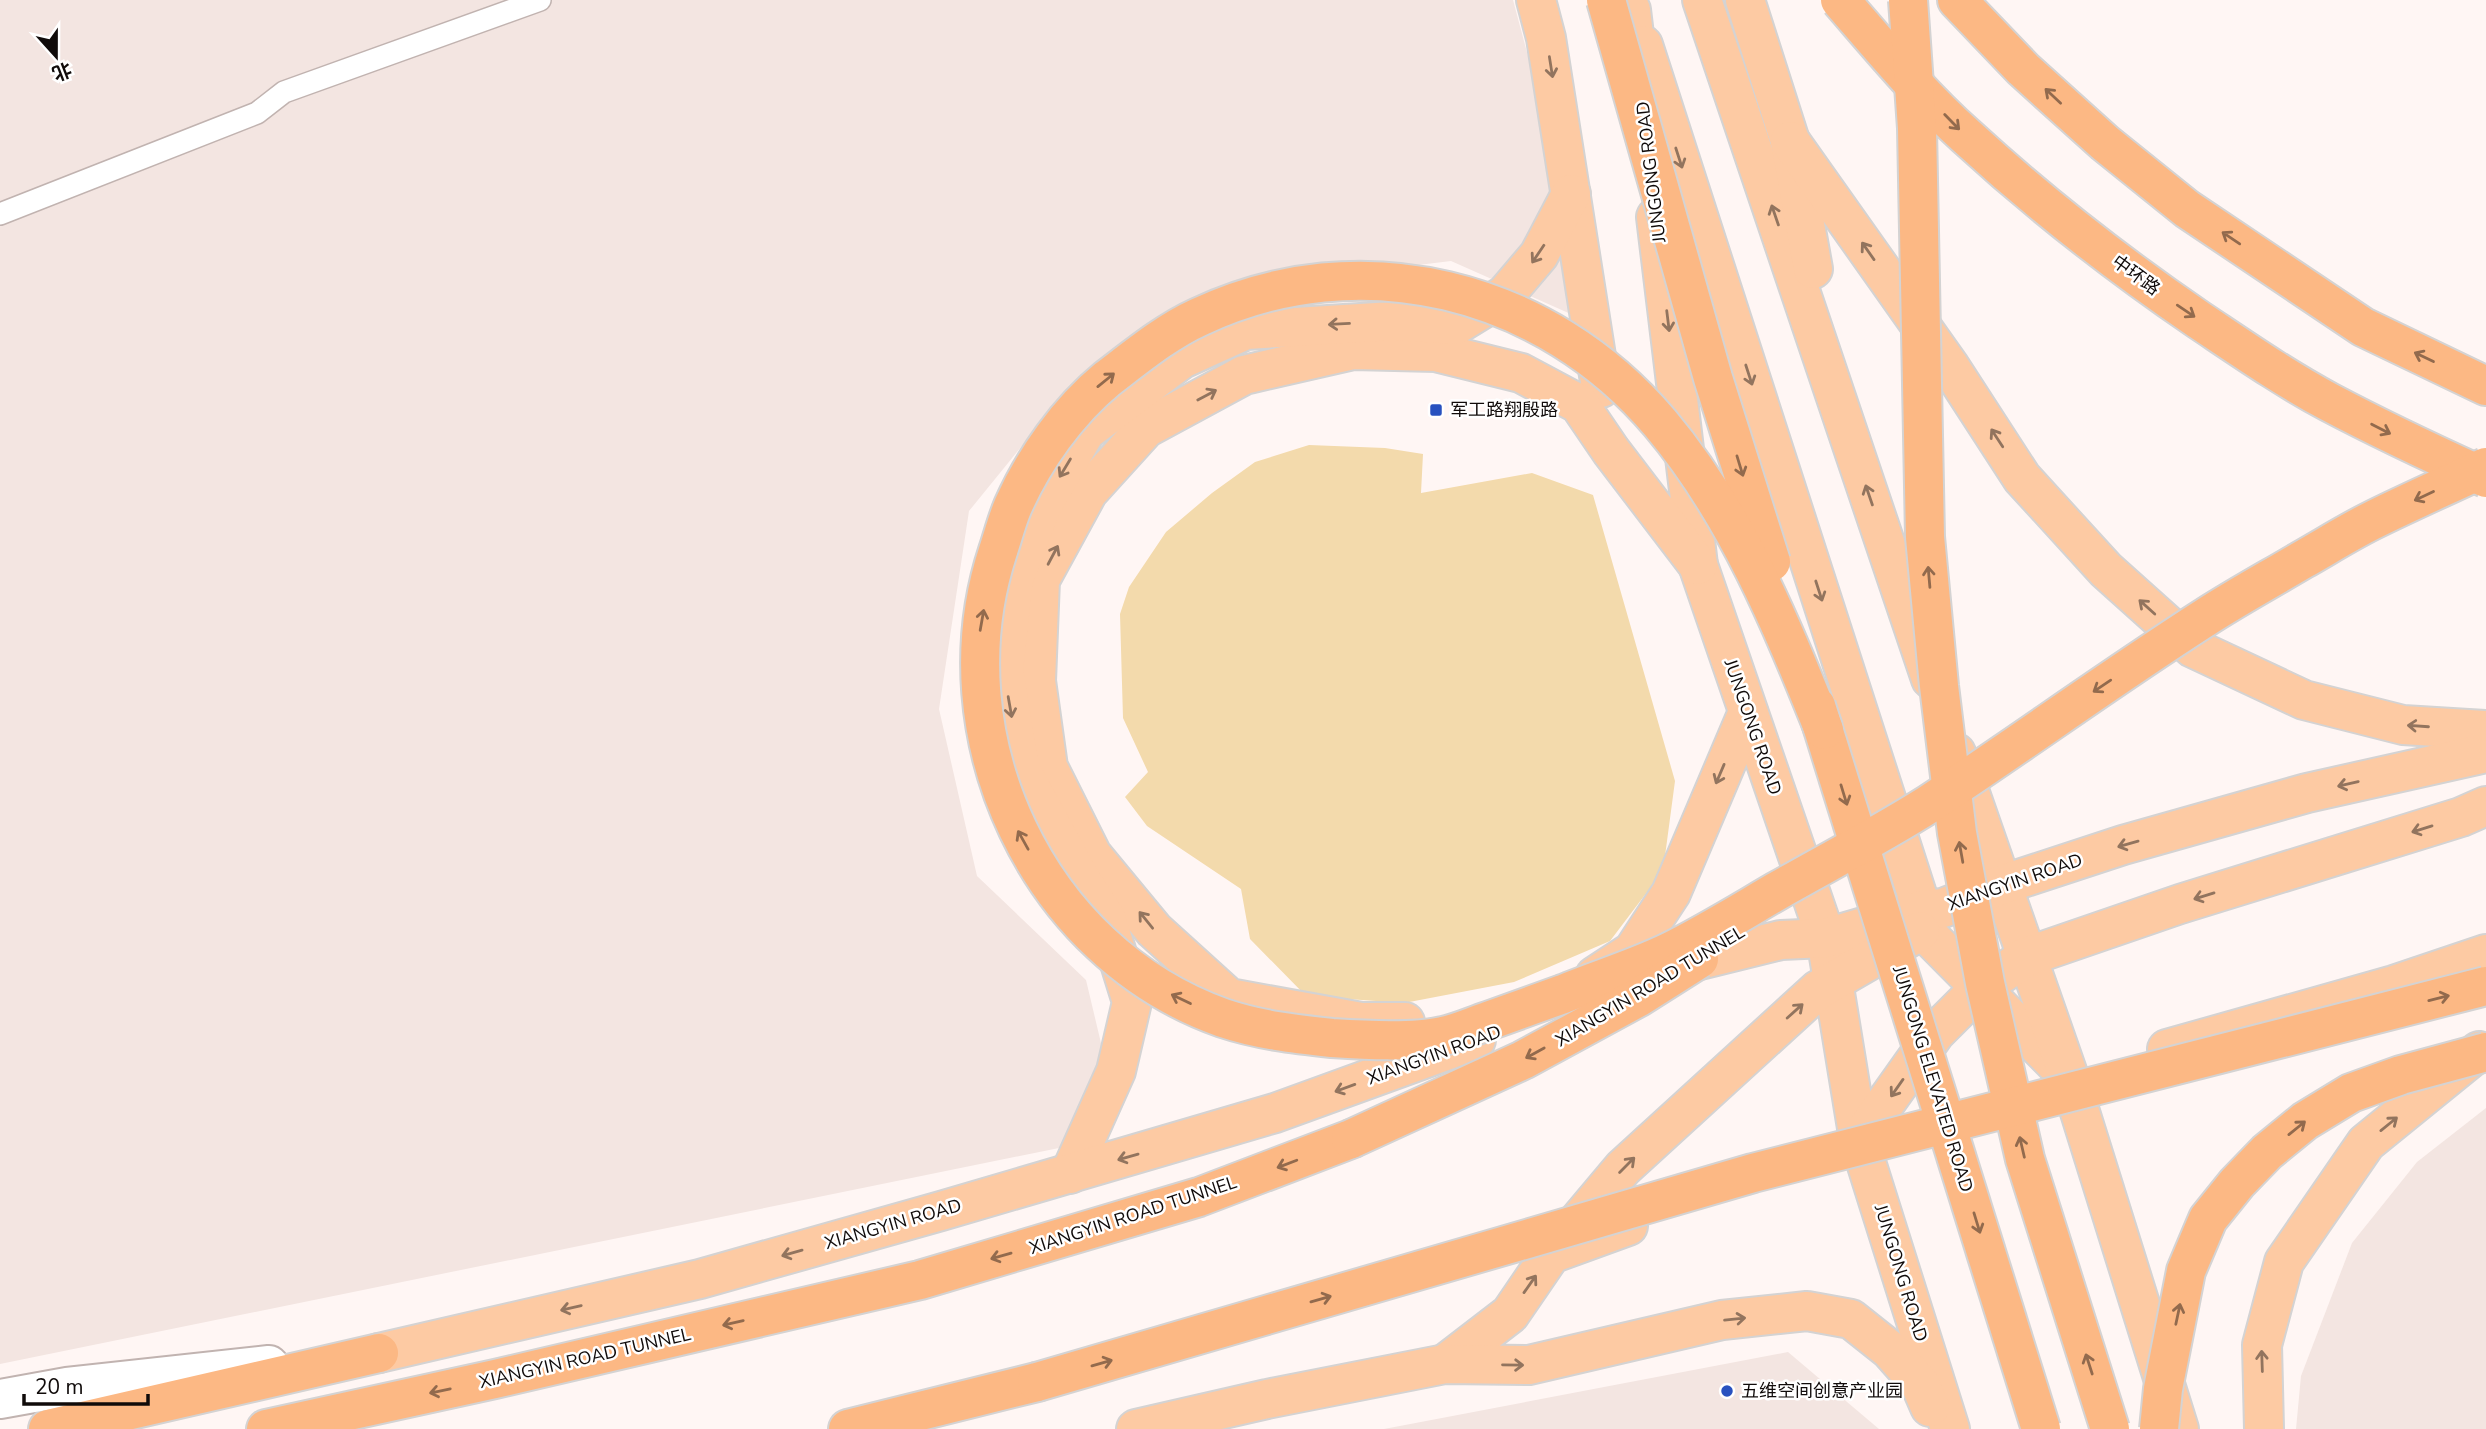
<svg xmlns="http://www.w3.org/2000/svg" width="2486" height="1429" font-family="'Nunito Sans','Noto Sans SC',sans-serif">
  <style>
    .built { fill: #f3e5e1 }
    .green { fill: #f3daac }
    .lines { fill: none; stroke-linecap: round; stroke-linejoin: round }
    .service-casing { stroke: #c1b3b0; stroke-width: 24 }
    .secondary-casing { stroke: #c1b3b0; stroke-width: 42 }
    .primary-casing { stroke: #d4d3d3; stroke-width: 42 }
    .trunk-casing { stroke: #d4d3d3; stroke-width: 42 }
    .service { stroke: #fff; stroke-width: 21 }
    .secondary { stroke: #fff; stroke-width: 38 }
    .primary { stroke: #fdcaa3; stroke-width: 38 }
    .trunk { stroke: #fcb884; stroke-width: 38 }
    .trunk-bridge-casing { stroke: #d4d3d3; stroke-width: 42; stroke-linecap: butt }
    .trunk-bridge { stroke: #fcb884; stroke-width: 38 }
    .oneway { stroke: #92745e }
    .oneway2 { stroke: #926a4d }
    .poi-dot { fill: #2851bf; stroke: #fff; stroke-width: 2.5 }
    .labels { text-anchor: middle; stroke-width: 5; stroke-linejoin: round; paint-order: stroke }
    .street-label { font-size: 18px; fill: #100b0a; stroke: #fff }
    .poi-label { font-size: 18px; fill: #100b0a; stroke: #fff; text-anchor: start }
  </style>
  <rect width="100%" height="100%" fill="#fff6f4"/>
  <!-- built -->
  <g class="built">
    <path d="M 0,0 L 1513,0 L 1600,327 L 1451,261 L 1245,286 L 1079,376 L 969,511 L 939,709 L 977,876 L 1086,980 L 1115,1102 L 1059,1148 L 0,1364 Z"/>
    <path d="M 2486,1108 L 2486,1429 L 2296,1429 L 2301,1376 L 2352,1243 L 2417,1162 Z"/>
    <path d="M 1788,1352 L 1879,1429 L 1384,1429 Z"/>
  </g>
  <!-- green -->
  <path class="green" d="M 1309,445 L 1385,448 L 1423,454 L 1421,493 L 1532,473 L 1593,495 L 1675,781 L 1663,871 L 1610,941 L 1514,982 L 1404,1003 L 1306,996 L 1250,939 L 1241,889 L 1147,826 L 1125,797 L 1148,772 L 1123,718 L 1120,614 L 1129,587 L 1166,532 L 1212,493 L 1255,462 Z"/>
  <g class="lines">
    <!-- service casing -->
    <g class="service-casing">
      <path id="service" d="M 0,214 L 257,113 L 284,92 L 540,0"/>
    </g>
    <!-- secondary casing -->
    <g class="secondary-casing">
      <path id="secondary" d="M 0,1399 L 67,1387 L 269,1365"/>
    </g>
    <!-- primary casing -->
    <g class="primary-casing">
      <g id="primary">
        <path d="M 1536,0 L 1546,38 L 1601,388"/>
        <path d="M 1702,0 L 1931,679"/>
        <path d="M 1745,0 L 1790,141 L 1813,269"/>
        <path d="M 1631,10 L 1639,77"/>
        <path d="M 1643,45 L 1922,910 L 1922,929 L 2062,1070"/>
        <path d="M 1790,141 L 1950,367 L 2022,478 L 2106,570 L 2193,648 L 2304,700 L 2403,725 L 2486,730"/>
        <path d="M 1656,217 L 1698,565 L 1826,938 L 1859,1140 L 1950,1429"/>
        <path d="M 1956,753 L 2069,1077 L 2179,1429"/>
        <path d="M 1667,968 L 1781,940 L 1826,938 L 1922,910 L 1943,908 L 2001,885 L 2123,845 L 2307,793 L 2486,753"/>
        <path d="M 1595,976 L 1633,951 L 1671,893 L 1748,712"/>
        <path d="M 1405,1022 L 1361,1022 L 1229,998 L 1154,930 L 1092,855 L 1048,767 L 1036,681 L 1040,580 L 1088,492 L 1146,428 L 1244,375 L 1353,350 L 1436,352 L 1521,373 L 1579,404 L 1611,451 L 1698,565"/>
        <path d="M 2167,1049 L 2394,985 L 2486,954"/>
        <path d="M 1859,1140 L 1935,1033 L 1979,989 L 2026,957 L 2180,904 L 2461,817 L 2486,806"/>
        <path d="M 1070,1174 L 1116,1071 L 1132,1002 L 1106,918 L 1080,878 L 1020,768 L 1004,670 L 1014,579 L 1042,506 L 1086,431 L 1182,359 L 1246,330 L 1393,321 L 1456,325 L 1505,295 L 1539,255 L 1571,194"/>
        <path d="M 1565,1237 L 1623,1168 L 1818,990 L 1920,931"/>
        <path d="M 379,1353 L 700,1279 L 941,1211 L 1275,1113 L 1476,1040"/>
        <path d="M 1445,1364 L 1510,1314 L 1551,1254 L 1628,1226"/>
        <path d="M 1136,1429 L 1267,1399 L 1445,1364 L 1529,1365 L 1722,1320 L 1807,1311 L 1851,1319 L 1890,1350 L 1920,1384 L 1930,1407"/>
        <path d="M 2264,1429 L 2262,1345 L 2284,1262 L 2366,1143 L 2479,1051"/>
      </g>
    </g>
    <!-- trunk casing -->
    <g class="trunk-casing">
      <g id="trunk">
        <path d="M 1957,0 L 2023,69 L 2105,143 L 2187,209 L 2363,327 L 2486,386"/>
        <path d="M 48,1429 L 379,1353"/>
        <path d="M 266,1429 L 495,1379 L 920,1280 L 1199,1197 L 1351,1139"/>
        <path d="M 848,1429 L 1037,1382"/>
      </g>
    </g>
    <!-- service -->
    <use href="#service" class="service"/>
    <!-- secondary -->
    <use href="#secondary" class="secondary"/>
    <!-- primary -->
    <use href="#primary" class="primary"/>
    <!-- trunk -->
    <use href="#trunk" class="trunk"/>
    <!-- trunk-bridge casing -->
    <g class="trunk-bridge-casing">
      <g id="trunk-bridge">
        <path d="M 1606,0 L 1713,378 L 1771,562"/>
        <path d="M 1840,0 C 1880,46 1920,95 1966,136 C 2039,203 2117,264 2199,320 C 2241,348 2284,378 2329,402 C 2380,429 2433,454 2486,478"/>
        <path d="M 1908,0 L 1917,128 L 1925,537 L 1939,686 L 1957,833 L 1985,983 L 2025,1159 L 2110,1429"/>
        <path d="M 1816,706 L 2041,1429"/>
        <path d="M 1824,730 C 1780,621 1736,513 1660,423 C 1546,288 1360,241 1199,317 C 1166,332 1136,357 1107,379 C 1068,411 1034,459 1013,506 C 1007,520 1003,536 998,551 C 937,736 1037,952 1223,1018 C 1259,1030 1294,1034 1332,1038 C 1363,1040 1413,1043 1443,1036 C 1458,1033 1473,1026 1488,1021 C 1513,1012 1538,1003 1563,994 C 1597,980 1633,969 1667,953 C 1704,935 1741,912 1777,891 C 1828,862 1880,835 1929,804 C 2022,743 2112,677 2206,617 C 2237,597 2270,579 2302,560 C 2325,547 2347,533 2371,521 C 2409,502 2448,485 2486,467"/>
        <path d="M 1351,1139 L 1523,1060 L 1639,997 L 1699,959"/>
        <path d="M 1037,1382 L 1753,1173 L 2486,986"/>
        <path d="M 2159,1429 L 2163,1389 L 2186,1271 L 2208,1219 L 2237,1183 L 2267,1152 L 2305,1121 L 2351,1093 L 2401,1075 L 2486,1052"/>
      </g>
    </g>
    <!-- trunk-bridge -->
    <use href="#trunk-bridge" class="trunk-bridge"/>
  </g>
  <!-- one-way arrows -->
  <defs><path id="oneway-shaft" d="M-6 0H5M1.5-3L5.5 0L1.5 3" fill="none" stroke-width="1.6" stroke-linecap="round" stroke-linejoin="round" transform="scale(1.75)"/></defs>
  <g class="oneway">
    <use href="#oneway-shaft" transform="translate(1551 67) rotate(81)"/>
    <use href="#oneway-shaft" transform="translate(1679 158) rotate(72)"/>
    <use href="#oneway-shaft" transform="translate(1775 215) rotate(-109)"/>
    <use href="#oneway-shaft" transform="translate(1868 251) rotate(-125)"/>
    <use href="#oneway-shaft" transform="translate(1538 254) rotate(124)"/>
    <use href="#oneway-shaft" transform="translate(1668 321) rotate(83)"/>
    <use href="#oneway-shaft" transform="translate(1339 324) rotate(177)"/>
    <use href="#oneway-shaft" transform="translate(1749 375) rotate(72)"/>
    <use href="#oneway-shaft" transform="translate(1207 395) rotate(-28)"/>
    <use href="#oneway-shaft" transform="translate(1997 438) rotate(-123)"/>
    <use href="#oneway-shaft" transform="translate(1065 468) rotate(121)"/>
    <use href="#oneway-shaft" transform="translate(1869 495) rotate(-109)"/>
    <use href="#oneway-shaft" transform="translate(1053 555) rotate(-62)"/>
    <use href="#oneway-shaft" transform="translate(1819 591) rotate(72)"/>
    <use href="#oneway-shaft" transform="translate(2147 607) rotate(-138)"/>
    <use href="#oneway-shaft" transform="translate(1010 707) rotate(80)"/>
    <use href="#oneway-shaft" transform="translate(2418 726) rotate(-176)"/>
    <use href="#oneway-shaft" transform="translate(1720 774) rotate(113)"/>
    <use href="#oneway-shaft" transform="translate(2348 784) rotate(167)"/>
    <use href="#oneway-shaft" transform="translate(2422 829) rotate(163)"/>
    <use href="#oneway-shaft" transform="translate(2128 844) rotate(164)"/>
    <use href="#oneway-shaft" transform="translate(2204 896) rotate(163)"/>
    <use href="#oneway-shaft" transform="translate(1146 920) rotate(-129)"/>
    <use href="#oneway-shaft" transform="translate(1795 1011) rotate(-42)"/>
    <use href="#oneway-shaft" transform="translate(1345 1088) rotate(160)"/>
    <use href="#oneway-shaft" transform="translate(1897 1088) rotate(125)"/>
    <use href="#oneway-shaft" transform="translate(2389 1124) rotate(-39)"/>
    <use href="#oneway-shaft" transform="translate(1128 1157) rotate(164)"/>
    <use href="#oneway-shaft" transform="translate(1627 1165) rotate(-45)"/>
    <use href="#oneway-shaft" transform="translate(792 1253) rotate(164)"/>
    <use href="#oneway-shaft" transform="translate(1530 1284) rotate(-55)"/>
    <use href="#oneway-shaft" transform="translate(571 1308) rotate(167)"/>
    <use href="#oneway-shaft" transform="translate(1735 1319) rotate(-6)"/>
    <use href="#oneway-shaft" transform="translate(2262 1361) rotate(-92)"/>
    <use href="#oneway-shaft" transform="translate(1513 1365) rotate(1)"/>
  </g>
  <g class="oneway2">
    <use href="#oneway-shaft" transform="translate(2053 96) rotate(-137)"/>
    <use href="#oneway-shaft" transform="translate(1952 122) rotate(46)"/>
    <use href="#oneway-shaft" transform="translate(2231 238) rotate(-146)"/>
    <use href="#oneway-shaft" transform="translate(2186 311) rotate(34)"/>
    <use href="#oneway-shaft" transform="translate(2424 357) rotate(-154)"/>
    <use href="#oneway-shaft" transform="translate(1106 380) rotate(-39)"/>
    <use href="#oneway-shaft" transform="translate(2381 429) rotate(27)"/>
    <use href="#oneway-shaft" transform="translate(1740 466) rotate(73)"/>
    <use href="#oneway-shaft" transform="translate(2424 496) rotate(155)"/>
    <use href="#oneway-shaft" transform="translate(1929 577) rotate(-95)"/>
    <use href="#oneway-shaft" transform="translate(982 620) rotate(-80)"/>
    <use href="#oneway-shaft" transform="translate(2102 686) rotate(146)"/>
    <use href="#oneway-shaft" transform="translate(1844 795) rotate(73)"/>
    <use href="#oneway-shaft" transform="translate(1023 840) rotate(-119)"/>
    <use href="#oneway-shaft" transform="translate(1961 852) rotate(-100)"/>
    <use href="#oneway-shaft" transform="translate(2439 998) rotate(-14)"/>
    <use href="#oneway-shaft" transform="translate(1181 999) rotate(-154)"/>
    <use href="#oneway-shaft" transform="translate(1535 1053) rotate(151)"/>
    <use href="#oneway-shaft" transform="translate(2297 1128) rotate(-39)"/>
    <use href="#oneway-shaft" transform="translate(2022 1147) rotate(-103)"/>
    <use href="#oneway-shaft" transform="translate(1287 1164) rotate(159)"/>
    <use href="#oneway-shaft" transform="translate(1977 1223) rotate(73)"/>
    <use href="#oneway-shaft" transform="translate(1001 1256) rotate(164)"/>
    <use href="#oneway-shaft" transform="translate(1321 1299) rotate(-16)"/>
    <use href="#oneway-shaft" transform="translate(2178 1314) rotate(-78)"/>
    <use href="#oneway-shaft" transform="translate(733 1323) rotate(167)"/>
    <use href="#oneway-shaft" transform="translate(1102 1363) rotate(-16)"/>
    <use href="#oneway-shaft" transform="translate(2089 1364) rotate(-108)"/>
    <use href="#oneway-shaft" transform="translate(440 1391) rotate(168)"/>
  </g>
  <!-- markers -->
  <g class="poi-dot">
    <rect x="1429" y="403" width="14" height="14" rx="3.5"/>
    <circle cx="1727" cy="1391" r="7"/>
  </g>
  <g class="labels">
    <!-- street labels -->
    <g class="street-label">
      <text transform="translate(1651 172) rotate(-97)" y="6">JUNGONG ROAD</text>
      <text transform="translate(2136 275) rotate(36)" y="6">中环路</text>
      <text transform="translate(1753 727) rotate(71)" y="6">JUNGONG ROAD</text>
      <text transform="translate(2015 882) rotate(-19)" y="6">XIANGYIN ROAD</text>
      <text transform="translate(1650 986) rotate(-31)" y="6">XIANGYIN ROAD TUNNEL</text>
      <text transform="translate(1434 1055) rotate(-20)" y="6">XIANGYIN ROAD</text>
      <text transform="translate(1933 1079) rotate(73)" y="6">JUNGONG ELEVATED ROAD</text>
      <text transform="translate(1133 1215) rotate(-18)" y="6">XIANGYIN ROAD TUNNEL</text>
      <text transform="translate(893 1224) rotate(-16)" y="6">XIANGYIN ROAD</text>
      <text transform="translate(1901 1273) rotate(73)" y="6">JUNGONG ROAD</text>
      <text transform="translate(585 1358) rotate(-13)" y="6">XIANGYIN ROAD TUNNEL</text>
    </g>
    <!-- poi labels -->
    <g class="poi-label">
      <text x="1450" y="416">军工路翔殷路</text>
      <text x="1741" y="1397">五维空间创意产业园</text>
    </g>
  </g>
  <!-- north arrow -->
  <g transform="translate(56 56) rotate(159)" stroke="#ffffff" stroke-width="5" paint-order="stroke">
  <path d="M0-5L12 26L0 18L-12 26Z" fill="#100b0a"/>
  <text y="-10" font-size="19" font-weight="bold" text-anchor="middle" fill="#100b0a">北</text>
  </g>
  <!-- scale -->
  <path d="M24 1394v10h124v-10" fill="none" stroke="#100b0a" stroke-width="3.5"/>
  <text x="35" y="1394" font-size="21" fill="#100b0a" stroke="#ffffff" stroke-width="5" paint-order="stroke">20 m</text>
</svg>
